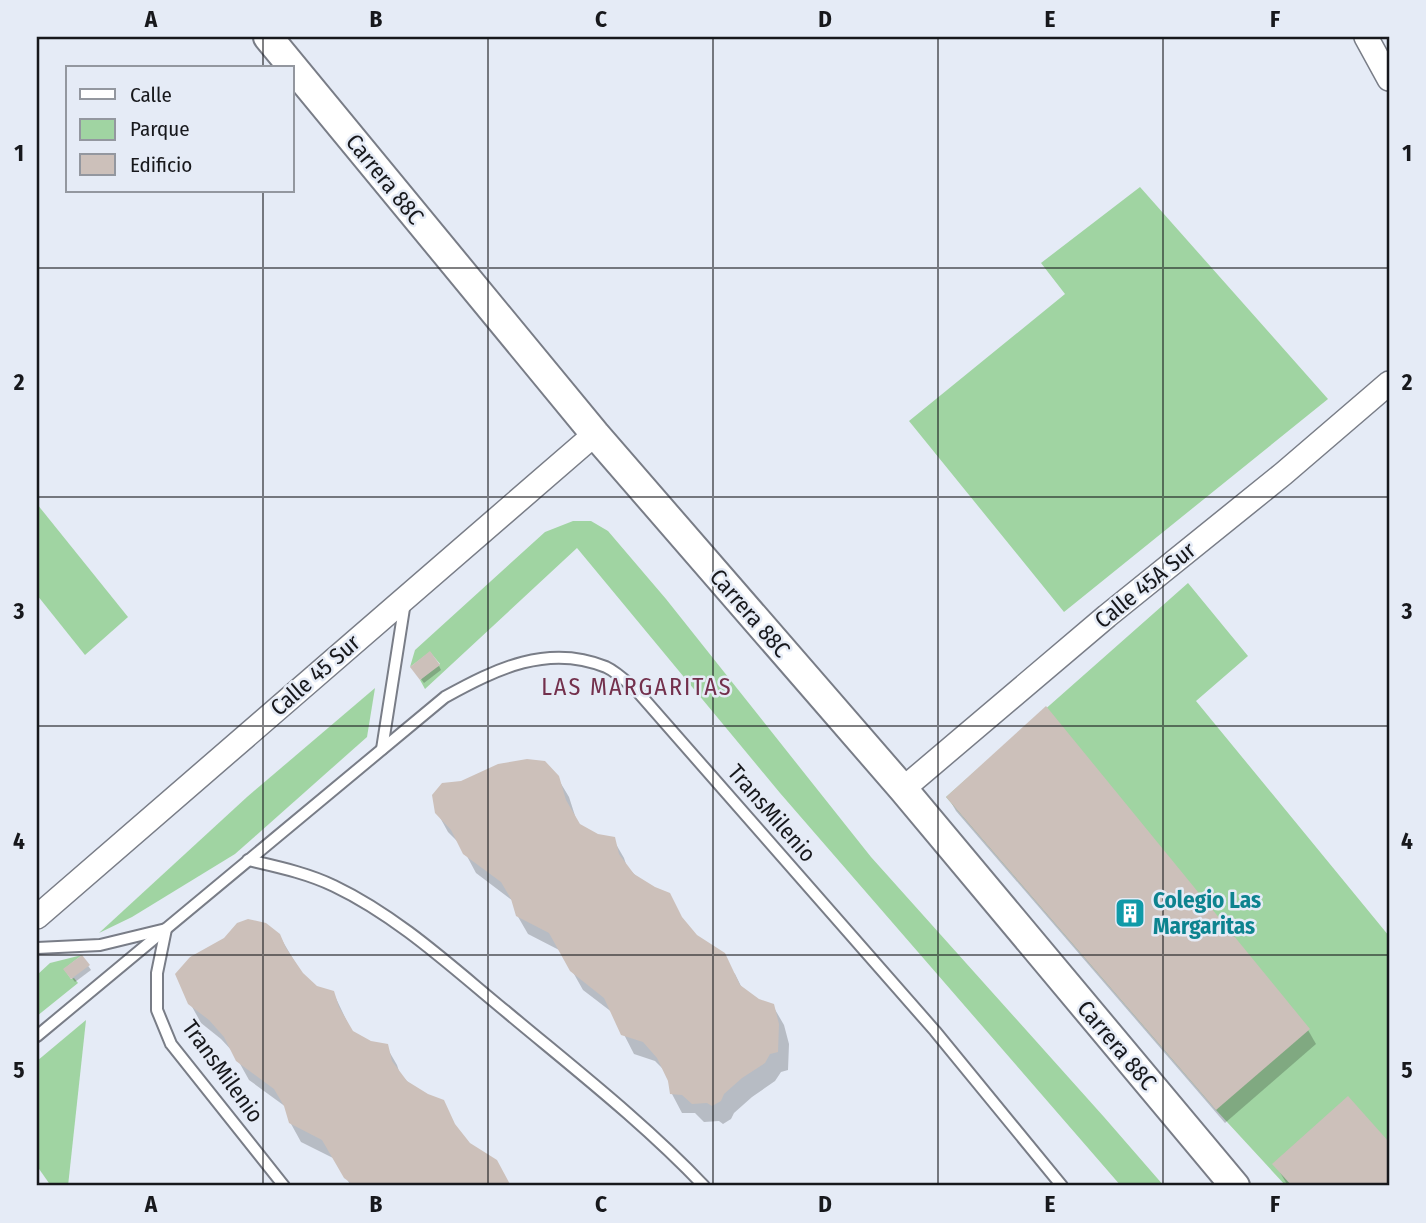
<svg xmlns="http://www.w3.org/2000/svg" width="1426" height="1223" font-family="'Fira Sans Condensed',sans-serif">
  <style>
    .green { fill: #a0d4a2 }
    .shadow { fill: #0003 }
    .building { fill: #ccc0ba }
    .lines { fill: none; stroke-linecap: round; stroke-linejoin: round }
    .service-casing { stroke: #797d87; stroke-width: 14 }
    .minor-casing { stroke: #797d87; stroke-width: 26 }
    .tertiary-casing { stroke: #797d87; stroke-width: 32 }
    .service { stroke: #fff; stroke-width: 10 }
    .minor { stroke: #fff; stroke-width: 23 }
    .tertiary { stroke: #fff; stroke-width: 28 }
    .grid { fill: none; stroke: #17181c; stroke-width: 2; stroke-opacity: 0.55 }
    .labels { text-anchor: middle; stroke-width: 5; stroke-linejoin: round; paint-order: stroke }
    .street-label { font-size: 23px; fill: #17181c; stroke: #e5ebf6 }
    .culture-label { font-size: 23px; font-weight: bold; fill: #0d838f; stroke: #e5ebf6; text-anchor: start }
    .neighbourhood-label { font-size: 24px; letter-spacing: 2px; fill: #73304c; stroke: #e5ebf6 }
    .neatline { fill: none; stroke: #17181c; stroke-width: 2.5 }
    .grid-label { font-size: 23px; text-anchor: middle; font-weight: bold; fill: #17181c }
  </style>
  <rect width="100%" height="100%" fill="#e5ebf6"/>
  <!-- green -->
  <g class="green">
    <path d="M 1140,187 L 1328,399 L 1064,612 L 909,421 L 1065,294 L 1041,263 Z"/>
    <path d="M 37,504 L 128,617 L 85,655 L 37,595 Z"/>
    <path d="M 573,521 L 591,521 L 608,531 L 666,599 L 871,857 L 1104,1117 L 1164,1186 L 1121,1186 L 780,793 L 577,548 L 425,689 L 420,680 L 440,664 L 430,652 L 410,667 L 415,650 L 545,532 Z"/>
    <path d="M 1188,583 L 1248,656 L 1196,701 L 1389,936 L 1389,1186 L 1286,1186 L 1216,1110 L 946,797 Z"/>
    <path d="M 375,688 L 367,737 L 235,854 L 132,917 L 99,933 L 247,797 Z"/>
    <path d="M 82,955 L 64,969 L 71,979 L 74,978 L 78,983 L 37,1016 L 37,975 L 50,963 Z"/>
    <path d="M 86,1020 L 68,1186 L 51,1186 L 37,1166 L 37,1061 Z"/>
  </g>
  <!-- shadow -->
  <g class="shadow">
    <path d="M 439,666 L 441,670 L 424,683 L 415,671 Z"/>
    <path d="M 557,777 L 569,797 L 578,825 L 597,835 L 613,839 L 624,858 L 627,867 L 735,974 L 742,988 L 758,1001 L 773,1006 L 784,1025 L 789,1044 L 788,1070 L 781,1072 L 775,1081 L 752,1097 L 734,1113 L 731,1119 L 723,1124 L 719,1121 L 704,1122 L 695,1113 L 682,1113 L 672,1094 L 666,1072 L 655,1061 L 634,1054 L 613,1013 L 583,990 L 561,951 L 528,934 L 517,915 L 513,901 L 476,873 L 461,845 L 448,832 L 437,812 Z"/>
    <path d="M 948,797 L 1308,1030 L 1316,1044 L 1225,1123 L 956,811 Z"/>
    <path d="M 279,935 L 302,974 L 316,987 L 333,992 L 352,1032 L 370,1043 L 386,1046 L 397,1065 L 400,1074 L 469,1144 L 496,1161 L 510,1186 L 351,1186 L 335,1159 L 301,1142 L 290,1122 L 286,1107 L 249,1080 L 234,1053 L 221,1039 L 201,1023 L 190,1003 Z"/>
    <path d="M 82,957 L 91,970 L 75,982 L 68,973 Z"/>
    <path d="M 1348,1098 L 1389,1145 L 1389,1186 L 1288,1186 L 1275,1164 Z"/>
  </g>
  <!-- building -->
  <g class="building">
    <path d="M 430,651 L 440,665 L 420,680 L 410,667 Z"/>
    <path d="M 1046,706 L 1310,1029 L 1216,1110 L 946,797 Z"/>
    <path d="M 527,759 L 545,761 L 559,776 L 566,800 L 580,824 L 598,834 L 615,837 L 619,854 L 634,874 L 655,887 L 670,893 L 682,917 L 697,935 L 725,953 L 740,985 L 759,999 L 774,1004 L 779,1024 L 778,1052 L 770,1054 L 765,1063 L 742,1078 L 724,1094 L 721,1101 L 712,1106 L 707,1103 L 692,1104 L 682,1095 L 670,1094 L 668,1081 L 657,1058 L 643,1042 L 621,1035 L 604,998 L 570,971 L 549,933 L 516,916 L 511,899 L 501,882 L 463,854 L 451,830 L 435,813 L 432,795 L 442,783 L 461,781 L 498,764 Z"/>
    <path d="M 248,919 L 266,923 L 280,934 L 286,948 L 303,973 L 317,986 L 334,991 L 339,1007 L 353,1031 L 371,1041 L 388,1044 L 392,1061 L 407,1081 L 428,1094 L 444,1100 L 455,1124 L 470,1143 L 497,1160 L 511,1186 L 355,1186 L 344,1178 L 322,1140 L 289,1123 L 284,1106 L 274,1089 L 236,1061 L 224,1037 L 209,1020 L 188,1004 L 175,974 L 190,957 L 224,938 L 237,923 Z"/>
    <path d="M 82,955 L 90,965 L 71,979 L 63,969 Z"/>
    <path d="M 1348,1096 L 1389,1142 L 1389,1186 L 1292,1186 L 1272,1164 Z"/>
  </g>
  <g class="lines">
    <!-- service casing -->
    <g class="service-casing">
      <g id="service">
        <path d="M 382,749 L 405,602"/>
        <path d="M 248,860 C 278,867 307,873 334,886 C 399,917 454,969 509,1014 C 576,1070 644,1123 704,1186"/>
        <path d="M 37,948 L 100,945 L 166,929 L 157,973 L 157,1010 L 171,1044 L 284,1186"/>
        <path d="M 37,1036 L 445,697 C 496,669 548,643 606,667 C 617,672 628,683 637,691 L 935,1031 L 1062,1186"/>
      </g>
    </g>
    <!-- minor casing -->
    <g class="minor-casing">
      <g id="minor">
        <path d="M 1366,37 L 1389,79"/>
        <path d="M 903,789 L 1107,616 L 1283,474 L 1389,383"/>
        <path d="M 37,917 L 595,434"/>
      </g>
    </g>
    <!-- tertiary casing -->
    <g class="tertiary-casing">
      <path id="tertiary" d="M 268,37 L 595,434 L 903,789 L 1235,1186"/>
    </g>
    <!-- service -->
    <use href="#service" class="service"/>
    <!-- minor -->
    <use href="#minor" class="minor"/>
    <!-- tertiary -->
    <use href="#tertiary" class="tertiary"/>
  </g>
  <!-- grid -->
  <path class="grid" d="M 263,37 L 263,68M 488,37 L 488,1186M 713,37 L 713,1186M 938,37 L 938,1186M 1163,37 L 1163,1186M 263,191 L 263,1186M 37,268 L 1389,268M 37,497 L 1389,497M 37,726 L 1389,726M 37,955 L 1389,955"/>
  <!-- icons -->
  <defs>
    <g id="building-square" transform="scale(1.575)"><rect x="-9" y="-9" width="18" height="18" rx="4" fill="#0f9aa8" stroke="#e5ebf6"/><path d="M-4-6H4V6H1V3H-1V6H-4ZM-2.5-4.3h1.7v1.8h-1.7ZM.8-4.3h1.7v1.8H.8ZM-2.5-1h1.7V.8h-1.7ZM.8-1h1.7V.8H.8Z" fill="#fff"/></g>
  </defs>
  <g fill-rule="evenodd">
    <use href="#building-square" x="1130" y="913"/>
  </g>
  <g class="labels">
    <!-- street labels -->
    <g class="street-label">
      <text transform="translate(385 179) rotate(51)" y="8">Carrera 88C</text>
      <text transform="translate(1145 585) rotate(-39)" y="8">Calle 45A Sur</text>
      <text transform="translate(750 613) rotate(49)" y="8">Carrera 88C</text>
      <text transform="translate(315 675) rotate(-41)" y="8">Calle 45 Sur</text>
      <text transform="translate(772 813) rotate(49)" y="8">TransMilenio</text>
      <text transform="translate(1117 1045) rotate(50)" y="8">Carrera 88C</text>
      <text transform="translate(223 1071) rotate(54)" y="8">TransMilenio</text>
    </g>
    <!-- culture labels -->
    <g class="culture-label">
      <text x="1153" y="908">Colegio Las<tspan x="1153" dy="26">Margaritas</tspan></text>
    </g>
    <!-- neighbourhood labels -->
    <g class="neighbourhood-label">
      <text x="637" y="695">LAS MARGARITAS</text>
    </g>
  </g>
  <!-- border -->
  <rect width="1426" height="1223" fill="none" stroke="#e5ebf6" stroke-width="77"/>
  <!-- legend -->
  <rect x="66" y="66" width="228" height="126" fill="#e5ebf6" stroke="#93979f" stroke-width="2"/>
  <rect x="80" y="89" width="35" height="10" fill="#ffffff" stroke="#93979f" stroke-width="2"/>
  <text x="130" y="102" font-size="21" fill="#17181c">Calle</text>
  <rect x="80" y="119" width="35" height="21" fill="#a0d4a2" stroke="#93979f" stroke-width="2"/>
  <text x="130" y="136" font-size="21" fill="#17181c">Parque</text>
  <rect x="80" y="154" width="35" height="21" fill="#ccc0ba" stroke="#93979f" stroke-width="2"/>
  <text x="130" y="172" font-size="21" fill="#17181c">Edificio</text>
  <rect x="38" y="38" width="1350" height="1146" class="neatline"/>
  <g class="grid-label">
    <text x="151" y="27">A</text>
    <text x="376" y="27">B</text>
    <text x="601" y="27">C</text>
    <text x="825" y="27">D</text>
    <text x="1050" y="27">E</text>
    <text x="1275" y="27">F</text>
    <text x="19" y="161">1</text>
    <text x="1407" y="161">1</text>
    <text x="19" y="390">2</text>
    <text x="1407" y="390">2</text>
    <text x="19" y="619">3</text>
    <text x="1407" y="619">3</text>
    <text x="19" y="849">4</text>
    <text x="1407" y="849">4</text>
    <text x="19" y="1078">5</text>
    <text x="1407" y="1078">5</text>
    <text x="151" y="1212">A</text>
    <text x="376" y="1212">B</text>
    <text x="601" y="1212">C</text>
    <text x="825" y="1212">D</text>
    <text x="1050" y="1212">E</text>
    <text x="1275" y="1212">F</text>
  </g>
</svg>
